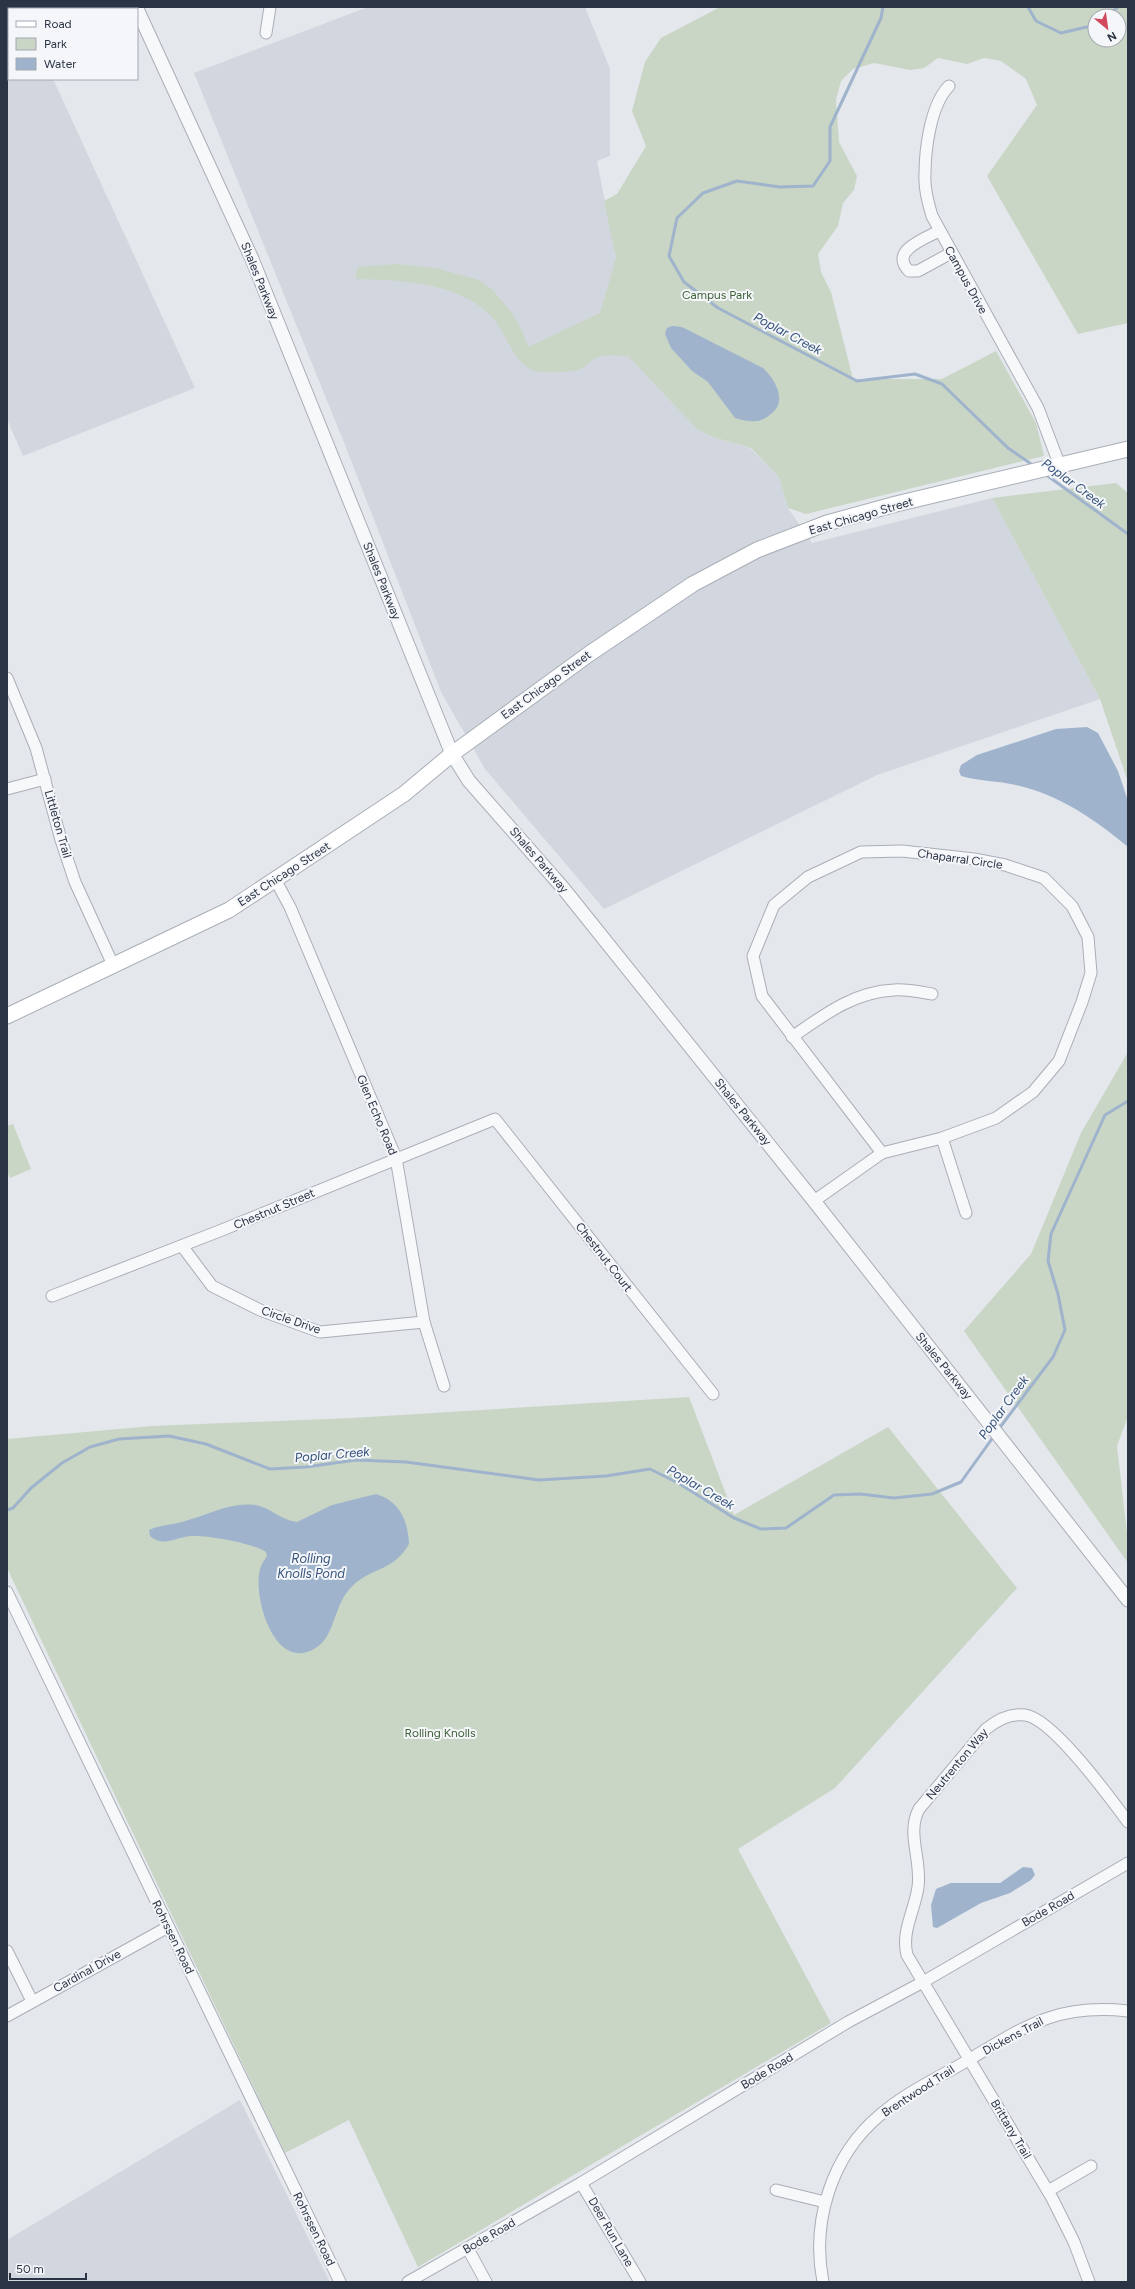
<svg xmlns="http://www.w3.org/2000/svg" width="1135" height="2289" font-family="Figtree,sans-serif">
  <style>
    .built { fill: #d2d6de }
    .green { fill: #c9d6c5; fill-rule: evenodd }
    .water { fill: #9fb4cc }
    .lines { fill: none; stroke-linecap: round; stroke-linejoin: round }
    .stream { stroke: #9fb4cc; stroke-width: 3 }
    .minor-casing { stroke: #a9aeb7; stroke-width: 13 }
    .tertiary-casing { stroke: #a9aeb7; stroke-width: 15 }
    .secondary-casing { stroke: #a9aeb7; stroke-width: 17 }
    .minor { stroke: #f7f8fa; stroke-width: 11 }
    .tertiary { stroke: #f7f8fa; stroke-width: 13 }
    .secondary { stroke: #fff; stroke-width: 15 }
    .labels { text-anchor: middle; stroke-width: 4; stroke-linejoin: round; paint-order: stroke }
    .street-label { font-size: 12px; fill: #2b3445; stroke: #f4f6f9 }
    .park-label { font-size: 12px; fill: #3f6138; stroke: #f4f6f9 }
    .water-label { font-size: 13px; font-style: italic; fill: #34527a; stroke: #f4f6f9 }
  </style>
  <rect width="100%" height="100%" fill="#e4e7ec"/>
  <!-- built -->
  <g class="built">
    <path d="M 7,7 L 20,7 L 20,9 L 9,9 L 9,79 L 53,79 L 195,388 L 23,456 L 7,419 Z"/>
    <path d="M 368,7 L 585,7 L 610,69 L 610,156 L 597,161 L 616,258 L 628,355 L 698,430 L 712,437 L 750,448 L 779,477 L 788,508 L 812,543 L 992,498 L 1100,699 L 877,775 L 604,909 L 485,769 L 441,692 L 343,440 L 194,73 Z"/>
    <path d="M 240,2100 L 330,2282 L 7,2282 L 7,2240 Z"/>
  </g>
  <!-- green -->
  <g class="green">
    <path d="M 720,7 L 1128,7 L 1128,323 L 1078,334 L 987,176 L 1037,105 L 1026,79 L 1001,61 L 984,58 L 967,64 L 938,58 L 924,68 L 910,70 L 874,63 L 853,69 L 841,81 L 836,100 L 839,142 L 857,176 L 854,190 L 843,203 L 838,226 L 818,254 L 821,272 L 831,292 L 853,379 L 942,379 L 996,351 L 1036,423 L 1044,456 L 806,514 L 788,508 L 779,477 L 751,448 L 712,437 L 698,430 L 628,356 C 619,356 606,354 598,357 C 591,359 587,366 581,369 C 573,373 544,373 535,371 C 515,366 505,330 490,315 C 457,282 400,280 356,279 L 357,267 L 396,264 L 436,268 L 479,280 L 493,290 L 513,315 L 523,332 L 528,347 L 600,313 L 616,258 L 604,201 L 617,194 L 646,146 L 632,111 L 645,62 L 661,38 ZM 1095,16 L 1119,16 L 1119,40 L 1095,40 Z"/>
    <path d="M 1116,483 L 1128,493 L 1128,782 L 1100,699 L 992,498 Z"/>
    <path d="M 1128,1052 L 1128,1416 L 1117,1446 L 1128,1542 L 1128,1563 L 964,1331 L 1031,1254 L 1081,1133 Z"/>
    <path d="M 13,1124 L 31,1169 L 10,1178 L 7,1171 L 7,1126 Z"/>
    <path d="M 689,1397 L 734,1515 L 888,1427 L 1017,1588 L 835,1788 L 738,1849 L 831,2023 L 418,2267 L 349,2120 L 285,2153 L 7,1568 L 7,1439 L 152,1426 L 352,1418 Z"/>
  </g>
  <!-- water -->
  <g class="water">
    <path d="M 672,326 L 682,327 L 763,368 C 775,379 788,401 771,414 C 767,417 762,421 757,421 C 750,422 742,420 735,418 L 708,382 L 692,371 L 671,348 L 665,334 L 667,328 Z"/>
    <path d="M 1087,727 L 1098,733 L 1118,771 L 1128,801 L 1128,847 C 1096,820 1058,794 1016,785 C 998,781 979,781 961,776 L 959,771 L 961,765 L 977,755 L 1056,729 Z"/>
    <path d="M 376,1494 C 400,1501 408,1521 409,1544 C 393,1573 367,1567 348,1591 C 332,1610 335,1644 307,1652 C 271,1663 253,1594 260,1569 C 261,1565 264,1560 267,1556 L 266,1552 C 253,1543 207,1535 191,1536 C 175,1537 164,1548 150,1536 L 149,1530 C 159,1525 171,1525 182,1522 C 206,1516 229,1502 255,1505 C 270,1507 280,1520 297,1522 L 332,1505 Z"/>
    <path d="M 1023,1867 L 1032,1868 L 1035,1875 L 1031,1880 L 1010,1893 L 981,1903 L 937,1928 L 933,1927 L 931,1905 L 936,1889 L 951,1883 L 1000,1883 Z"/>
  </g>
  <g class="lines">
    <!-- stream -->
    <g class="stream">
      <path d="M 883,7 L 881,18 L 830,127 L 830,161 L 813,186 L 780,187 L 737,181 L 703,193 L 677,218 L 669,256 L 684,282 L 718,308 L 857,381 L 915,374 L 942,384 L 1008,448 L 1034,466"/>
      <path d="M 1028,7 L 1036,21 L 1061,33 L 1095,25"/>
      <path d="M 1107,16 L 1118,7"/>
      <path d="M 1045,474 L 1128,534"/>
      <path d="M 998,1430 L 1053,1357 L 1065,1330 L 1058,1294 L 1048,1261 L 1051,1234 L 1105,1115 L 1128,1101"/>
      <path d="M 7,1510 L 13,1508 L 31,1488 L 62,1463 L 90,1447 L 119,1439 L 169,1436 L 206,1444 L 270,1469 L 306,1467 L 356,1460 L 406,1462 L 539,1480 L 606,1476 L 650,1469 L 680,1484 L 734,1518 L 761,1529 L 786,1528 L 834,1495 L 860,1494 L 894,1498 L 932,1494 L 961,1482 L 994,1436"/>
    </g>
    <!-- minor casing -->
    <g class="minor-casing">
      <g id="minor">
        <path d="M 266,33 L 270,7"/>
        <path d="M 949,86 C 931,104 925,148 925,174 C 924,188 928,202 932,216 L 1038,408 L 1060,466"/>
        <path d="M 939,231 C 924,239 889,251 909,271 L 918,271 L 951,253"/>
        <path d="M 7,678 L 36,748 L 61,840 L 75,882 L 114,967"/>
        <path d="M 7,789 L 45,779"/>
        <path d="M 902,851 L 974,859 L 1005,865 L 1044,878 L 1072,906 L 1088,937 L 1091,973 L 1082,1002 L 1059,1061 L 1033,1092 L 996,1118 L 942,1138 L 882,1153 L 762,996 L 753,956 L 774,905 L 808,877 L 861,852 Z"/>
        <path d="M 276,881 L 290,907 L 396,1158 L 424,1322 L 444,1386"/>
        <path d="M 792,1037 C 824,1015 853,992 894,990 C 906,989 920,992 932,994"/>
        <path d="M 942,1138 L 966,1213"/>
        <path d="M 814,1201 L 882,1153"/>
        <path d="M 182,1246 L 212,1286 L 260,1310 L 320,1332 L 424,1322"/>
        <path d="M 52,1296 L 222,1230 L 495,1119 L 713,1394"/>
        <path d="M 7,1592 L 340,2282"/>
        <path d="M 7,1951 L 32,2001"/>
        <path d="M 7,2016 L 168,1927"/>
        <path d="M 581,2183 L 640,2282"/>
        <path d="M 776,2190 L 825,2202"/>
        <path d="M 1048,2191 L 1091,2166"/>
        <path d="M 468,2249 L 486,2282"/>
        <path d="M 408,2282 L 581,2183 L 848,2022 L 923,1982 L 1128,1863"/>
        <path d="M 823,2282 C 811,2221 832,2155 880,2115 C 905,2093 936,2079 965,2062 C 1024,2027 1056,2003 1128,2011"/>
        <path d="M 1089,2282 L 1074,2242 L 1052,2198 L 907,1955 C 901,1931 915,1910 918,1887 C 922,1860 906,1833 919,1809 L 986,1729 C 997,1720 1011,1713 1025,1715 C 1052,1718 1111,1799 1128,1822"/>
      </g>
    </g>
    <!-- tertiary casing -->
    <g class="tertiary-casing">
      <path id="tertiary" d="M 137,9 L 252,259 L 452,754 L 469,781 L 563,888 L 814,1201 L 1128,1600"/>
    </g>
    <!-- secondary casing -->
    <g class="secondary-casing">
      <path id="secondary" d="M 7,1016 L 229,910 L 404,794 L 452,754 L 589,654 L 693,584 L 757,550 L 827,523 L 896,504 L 1128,449"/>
    </g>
    <!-- minor -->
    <use href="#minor" class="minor"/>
    <!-- tertiary -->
    <use href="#tertiary" class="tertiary"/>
    <!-- secondary -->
    <use href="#secondary" class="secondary"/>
  </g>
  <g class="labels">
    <!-- street labels -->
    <g class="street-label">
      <text transform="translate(966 280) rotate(61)" y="4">Campus Drive</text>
      <text transform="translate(260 281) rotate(68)" y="4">Shales Parkway</text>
      <text transform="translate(861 516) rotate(-16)" y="4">East Chicago Street</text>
      <text transform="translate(382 581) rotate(68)" y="4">Shales Parkway</text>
      <text transform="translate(546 685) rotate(-36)" y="4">East Chicago Street</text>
      <text transform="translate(58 824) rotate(74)" y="4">Littleton Trail</text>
      <text transform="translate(960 859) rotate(8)" y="4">Chaparral Circle</text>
      <text transform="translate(539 860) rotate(49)" y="4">Shales Parkway</text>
      <text transform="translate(284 874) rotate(-33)" y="4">East Chicago Street</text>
      <text transform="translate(743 1112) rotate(51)" y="4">Shales Parkway</text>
      <text transform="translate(377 1115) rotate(67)" y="4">Glen Echo Road</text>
      <text transform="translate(274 1209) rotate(-23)" y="4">Chestnut Street</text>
      <text transform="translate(604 1257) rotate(52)" y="4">Chestnut Court</text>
      <text transform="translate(291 1320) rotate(19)" y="4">Circle Drive</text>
      <text transform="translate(944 1366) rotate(51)" y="4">Shales Parkway</text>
      <text transform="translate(957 1764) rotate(-50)" y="4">Neutrenton Way</text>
      <text transform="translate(1048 1909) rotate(-30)" y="4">Bode Road</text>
      <text transform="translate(173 1937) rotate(64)" y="4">Rohrssen Road</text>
      <text transform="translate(87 1971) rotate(-29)" y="4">Cardinal Drive</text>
      <text transform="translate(1013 2036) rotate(-28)" y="4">Dickens Trail</text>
      <text transform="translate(767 2071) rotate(-31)" y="4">Bode Road</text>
      <text transform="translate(918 2091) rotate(-33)" y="4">Brentwood Trail</text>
      <text transform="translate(1011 2129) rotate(59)" y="4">Brittany Trail</text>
      <text transform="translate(314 2229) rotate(64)" y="4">Rohrssen Road</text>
      <text transform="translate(611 2232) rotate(60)" y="4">Deer Run Lane</text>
      <text transform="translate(489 2236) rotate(-30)" y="4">Bode Road</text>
    </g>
    <!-- park labels -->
    <g class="park-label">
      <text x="717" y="299">Campus Park</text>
      <text x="440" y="1737">Rolling Knolls</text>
    </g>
    <!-- water labels -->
    <g class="water-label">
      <text transform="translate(788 333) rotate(28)" y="5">Poplar Creek</text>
      <text transform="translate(1074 483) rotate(36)" y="5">Poplar Creek</text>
      <text transform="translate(1003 1407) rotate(-54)" y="5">Poplar Creek</text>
      <text transform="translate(332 1454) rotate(-5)" y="5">Poplar Creek</text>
      <text transform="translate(701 1487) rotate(30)" y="5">Poplar Creek</text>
      <text x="311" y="1563">Rolling<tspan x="311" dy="15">Knolls Pond</tspan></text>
    </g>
  </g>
  <!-- border -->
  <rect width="1135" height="2289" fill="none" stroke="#2b3445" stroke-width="16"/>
  <!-- legend -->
  <rect x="8" y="8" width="130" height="72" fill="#f4f6f9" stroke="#a4a8b1"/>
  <rect x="16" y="21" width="20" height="6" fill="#ffffff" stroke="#a4a8b1"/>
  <text x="44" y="28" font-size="12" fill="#2b3445">Road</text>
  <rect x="16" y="38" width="20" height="12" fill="#c9d6c5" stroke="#a4a8b1"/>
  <text x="44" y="48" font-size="12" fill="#2b3445">Park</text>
  <rect x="16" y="58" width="20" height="12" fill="#9fb4cc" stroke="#a4a8b1"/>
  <text x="44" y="68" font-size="12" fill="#2b3445">Water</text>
  <!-- north arrow -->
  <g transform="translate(1107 28) rotate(151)"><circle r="19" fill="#f4f6f9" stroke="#a4a8b1"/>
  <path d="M0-3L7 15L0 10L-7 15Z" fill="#d1495b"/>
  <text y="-6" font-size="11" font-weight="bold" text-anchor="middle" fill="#2b3445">N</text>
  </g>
  <!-- scale -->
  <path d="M10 2273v6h76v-6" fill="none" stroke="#2b3445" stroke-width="2"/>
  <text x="16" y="2273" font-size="12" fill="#2b3445" stroke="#f4f6f9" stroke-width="3" paint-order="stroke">50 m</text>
</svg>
